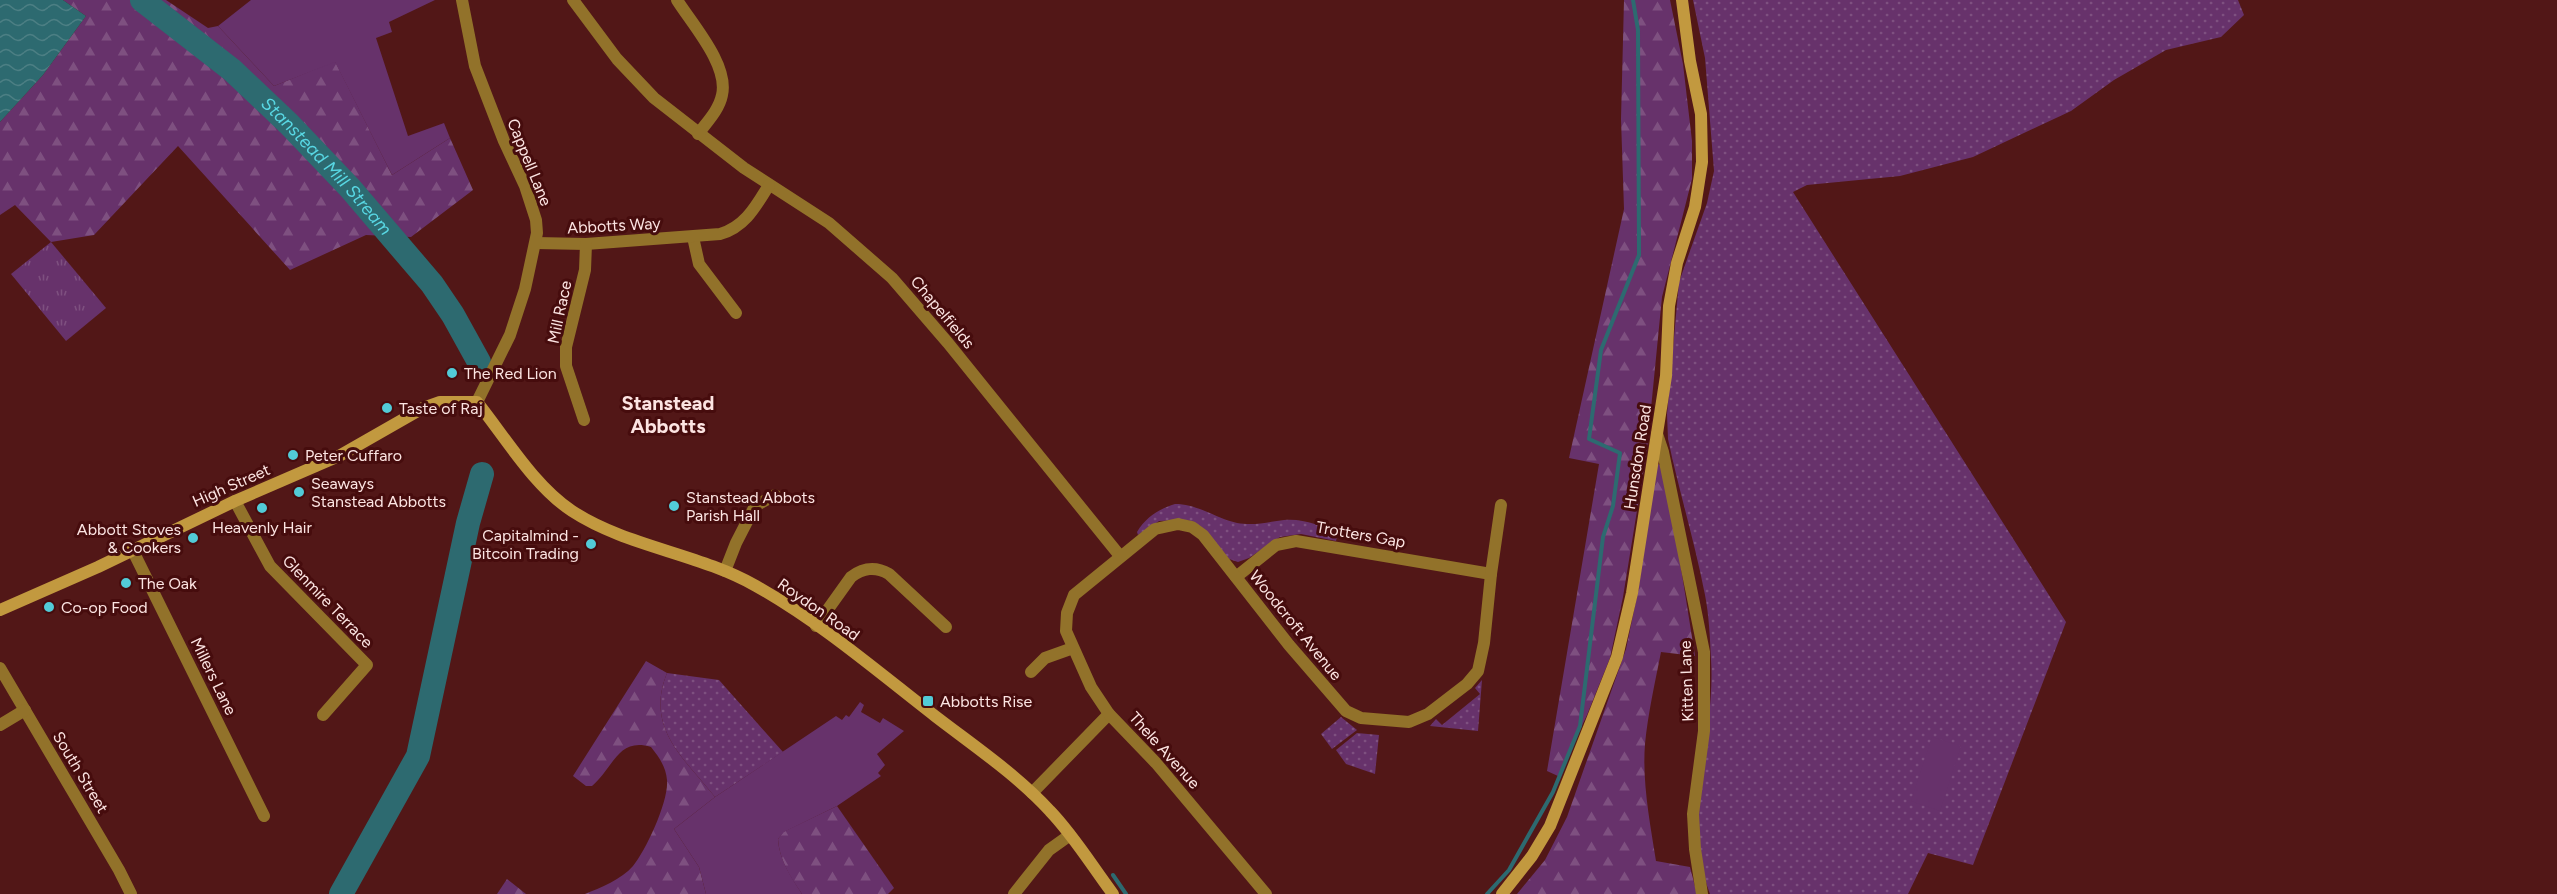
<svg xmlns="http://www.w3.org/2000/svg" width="2557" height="894" font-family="Figtree,sans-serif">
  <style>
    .grass { fill: url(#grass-dots) }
    .forest { fill: url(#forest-firs) }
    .park { fill: url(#park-tufts) }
    .garden { fill: #67326b }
    .water { fill: url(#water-waves) }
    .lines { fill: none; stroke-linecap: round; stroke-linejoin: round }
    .stream { stroke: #2d6a70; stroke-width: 4 }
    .river { stroke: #2d6a70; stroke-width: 24 }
    .minor { stroke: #92722a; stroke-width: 12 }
    .tertiary { stroke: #92722a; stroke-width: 12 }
    .secondary { stroke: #c2993f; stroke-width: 12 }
    .poi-dot { fill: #52cbd7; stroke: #460c0d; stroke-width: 2 }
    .labels { text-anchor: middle; stroke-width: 6; stroke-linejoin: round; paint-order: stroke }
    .street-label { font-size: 16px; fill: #fce4e2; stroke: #460c0d }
    .poi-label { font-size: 16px; fill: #fce4e2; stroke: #460c0d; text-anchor: start }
    .water-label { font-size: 18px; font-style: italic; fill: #58d7e3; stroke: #460c0d }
    .quarter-label { font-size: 20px; font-weight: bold; fill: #fce4e2; stroke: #460c0d }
  </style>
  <defs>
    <pattern id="grass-dots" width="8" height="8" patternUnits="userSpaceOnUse" patternTransform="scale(1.5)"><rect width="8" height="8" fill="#67326b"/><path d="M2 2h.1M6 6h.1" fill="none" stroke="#7e5080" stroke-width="1.8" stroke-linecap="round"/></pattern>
    <pattern id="forest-firs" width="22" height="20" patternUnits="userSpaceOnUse" patternTransform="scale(1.5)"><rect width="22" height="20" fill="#67326b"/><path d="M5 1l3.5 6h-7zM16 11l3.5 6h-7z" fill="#7e5080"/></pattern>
    <pattern id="park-tufts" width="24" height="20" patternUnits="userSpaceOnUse" patternTransform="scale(1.5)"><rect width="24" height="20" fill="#67326b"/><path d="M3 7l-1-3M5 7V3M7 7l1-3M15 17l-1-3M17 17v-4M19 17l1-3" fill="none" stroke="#7e5080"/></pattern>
    <pattern id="water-waves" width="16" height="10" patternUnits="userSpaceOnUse" patternTransform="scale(1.5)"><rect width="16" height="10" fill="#2d6a70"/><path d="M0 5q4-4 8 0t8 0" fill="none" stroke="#4c7f84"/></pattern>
  </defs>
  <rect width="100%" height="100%" fill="#521717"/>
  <!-- grass -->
  <g class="grass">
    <path d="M 1693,0 L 2238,0 L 2244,15 L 2221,37 L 2166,50 L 2114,80 L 2071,111 L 1973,157 L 1900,176 L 1807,185 L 1793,192 L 2066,622 L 1973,865 L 1928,853 L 1908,894 L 1710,894 C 1681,819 1716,736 1711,659 C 1710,638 1709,615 1705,595 C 1695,543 1679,491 1668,439 L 1667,414 L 1679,282 L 1707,203 L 1714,171 L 1705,58 Z"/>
    <path d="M 1175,504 C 1198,504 1215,518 1237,523 C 1254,526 1267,522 1284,520 C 1303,518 1321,526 1338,533 L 1336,541 L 1301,534 L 1280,537 L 1249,558 L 1238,562 L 1229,559 L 1194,522 L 1186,520 L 1159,521 L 1138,535 L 1137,532 C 1146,517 1159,509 1175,504 Z"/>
    <path d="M 667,673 L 719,680 L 783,752 L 715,797 C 683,757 645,728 667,673 Z"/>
    <path d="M 1482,680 L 1478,731 L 1430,726 L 1436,719 L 1442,725 L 1480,694 L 1475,688 Z"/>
    <path d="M 1341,717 L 1357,730 L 1332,749 L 1321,734 Z"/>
    <path d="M 1357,733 L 1379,735 L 1375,774 L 1346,764 L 1336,750 Z"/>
  </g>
  <!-- forest -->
  <g class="forest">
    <path d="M 63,0 L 166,0 L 208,28 L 218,26 L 274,86 L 335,61 L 392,175 L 450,138 L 473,190 L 411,237 L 366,235 L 290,270 L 178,146 L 94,235 L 51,242 L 15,205 L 0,215 L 0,122 L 43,75 L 86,16 Z"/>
    <path d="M 1624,0 L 1670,0 L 1683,64 L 1692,141 L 1692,179 L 1662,297 L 1647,449 L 1623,597 L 1610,658 L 1587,715 L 1558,776 L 1547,771 L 1599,464 L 1569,458 L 1624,209 L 1621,119 Z"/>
    <path d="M 1657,464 L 1661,465 L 1677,543 L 1695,656 L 1661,652 C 1655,683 1648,713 1645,744 C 1642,782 1650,823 1656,861 L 1690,867 L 1697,894 L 1517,894 L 1545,860 L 1567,817 L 1626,649 L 1638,591 Z"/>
    <path d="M 646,661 L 667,673 C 645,728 683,757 715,797 L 674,829 L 699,867 L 706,894 L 585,894 C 600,888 622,879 633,866 C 646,850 669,801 667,780 C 666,767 659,757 651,747 C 618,737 614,767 592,786 L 586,786 L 573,776 Z"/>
    <path d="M 837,806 L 894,888 L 888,894 L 802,894 C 790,877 779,859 778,839 L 783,832 Z"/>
    <path d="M 507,879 L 526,894 L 497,894 Z"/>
  </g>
  <!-- park -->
  <path class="park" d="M 51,242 L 106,308 L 66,341 L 11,274 Z"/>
  <!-- garden -->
  <g class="garden">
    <path d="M 251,0 L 435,0 L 389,22 L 392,32 L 376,38 L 408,136 L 444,123 L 450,138 L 392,175 L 335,62 L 274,86 L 218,26 Z"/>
    <path d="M 860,702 L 864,705 L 861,712 L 880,723 L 883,718 L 904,731 L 877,754 L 885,765 L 878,773 L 881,776 L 837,806 L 784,832 L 778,839 C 779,859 791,877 802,894 L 706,894 L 699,867 L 674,829 L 715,797 L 836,716 L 842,720 L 846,715 L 849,717 Z"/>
    <path d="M 1932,737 L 1961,746 L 1940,811 L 1911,801 Z"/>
  </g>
  <!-- water -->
  <path class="water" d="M 0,0 L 63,0 L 86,16 L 43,75 L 0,122 Z"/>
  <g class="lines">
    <!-- stream -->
    <g class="stream">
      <path d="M 1113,875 L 1126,894"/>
      <path d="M 1487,894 L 1509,870 L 1553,792 L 1580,726 L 1603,537 L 1613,506 L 1620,453 L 1589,439 L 1601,350 L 1639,255 L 1638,30 L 1633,0"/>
    </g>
    <!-- river -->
    <g class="river">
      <path id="s1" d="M 142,0 L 232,70 L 289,124 L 350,188 L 432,284 L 453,315 L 479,362"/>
      <path d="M 341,894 L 418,756 L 468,523 L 482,474"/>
    </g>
    <!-- minor -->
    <g class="minor">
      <path d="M 573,0 L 617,59 L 654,98 L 744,168 L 829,223 L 892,278 L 948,343 L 1120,556"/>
      <path d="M 677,0 C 692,24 729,65 722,95 C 719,110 707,122 698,134"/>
      <path d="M 693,237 L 699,264 L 736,313"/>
      <path d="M 536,243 L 586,244 L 720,234 C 745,227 756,206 769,185"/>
      <path d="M 584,420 L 566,366 L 566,347 L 585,270 L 586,244"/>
      <path d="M 235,501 L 270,566 L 367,665 L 323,715"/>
      <path d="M 133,551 L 264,816"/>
      <path d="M 725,571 L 736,543 L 755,506 L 775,495"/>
      <path d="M 1236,577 L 1276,545 L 1296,541 L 1491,574"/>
      <path d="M 816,626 L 851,577 C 863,568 875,566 889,574 L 946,627"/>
      <path d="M 0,668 L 119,870 L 131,894"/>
      <path d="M 1031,672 L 1045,658 L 1073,648"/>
      <path d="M 0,725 L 25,710"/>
      <path d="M 1032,793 L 1109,714"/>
      <path d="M 1014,894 L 1049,850 L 1070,835"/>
      <path d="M 1266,894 L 1156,763 L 1109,714 L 1091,687 L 1066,631 L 1067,613 L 1074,595 L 1155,529 L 1178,524 L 1192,527 L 1203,535 L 1289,645 L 1346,711 L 1361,718 L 1409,722 L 1428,714 L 1467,684 L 1478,671 L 1484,643 L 1491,574 L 1501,505"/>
    </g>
    <!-- tertiary -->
    <g class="tertiary">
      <path d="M 462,0 L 475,66 L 504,141 L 525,186 L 536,220 L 537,233 L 525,289 L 510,335 L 477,402"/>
      <path d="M 1657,434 L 1663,452 L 1704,652 L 1704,731 L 1693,814 L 1695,849 L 1702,894"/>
    </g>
    <!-- secondary -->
    <g class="secondary">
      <path d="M 0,610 L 98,567 L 235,501 L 339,456 L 423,408 L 440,402 L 477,402 C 505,437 534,486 572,511 C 627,547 698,553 756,586 C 820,622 877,671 935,716 C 974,746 1017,775 1050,811 C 1074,836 1092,866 1113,894"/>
      <path d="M 1502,894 L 1532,856 L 1550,826 L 1617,657 L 1632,593 L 1666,376 L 1669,306 L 1677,263 L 1695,207 L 1702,162 L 1701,114 L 1690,61 L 1682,0"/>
    </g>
  </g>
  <!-- markers -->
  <g class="poi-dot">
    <circle cx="452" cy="373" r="6"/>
    <circle cx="387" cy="408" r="6"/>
    <circle cx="293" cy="455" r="6"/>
    <circle cx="299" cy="492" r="6"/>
    <circle cx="674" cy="506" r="6"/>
    <circle cx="262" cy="508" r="6"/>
    <circle cx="193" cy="538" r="6"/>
    <circle cx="591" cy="544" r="6"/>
    <circle cx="126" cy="583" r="6"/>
    <circle cx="49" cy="607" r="6"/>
    <rect x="922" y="695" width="12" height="12" rx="3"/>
  </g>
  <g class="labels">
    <!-- street labels -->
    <g class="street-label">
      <text transform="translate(530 162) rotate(68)" y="6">Cappell Lane</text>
      <text transform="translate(614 225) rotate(-3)" y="6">Abbotts Way</text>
      <text transform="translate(559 312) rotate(-78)" y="6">Mill Race</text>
      <text transform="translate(943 312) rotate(50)" y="6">Chapelfields</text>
      <text transform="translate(1637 457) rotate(-81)" y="6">Hunsdon Road</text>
      <text transform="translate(231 485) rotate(-24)" y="6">High Street</text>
      <text transform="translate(1361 534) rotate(10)" y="6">Trotters Gap</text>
      <text transform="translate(328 601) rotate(46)" y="6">Glenmire Terrace</text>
      <text transform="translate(819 609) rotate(35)" y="6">Roydon Road</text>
      <text transform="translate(1296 625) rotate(51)" y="6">Woodcroft Avenue</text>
      <text transform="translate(214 676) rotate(64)" y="6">Millers Lane</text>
      <text transform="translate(1686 681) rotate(-92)" y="6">Kitten Lane</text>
      <text transform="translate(1165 750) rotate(48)" y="6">Thele Avenue</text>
      <text transform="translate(81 772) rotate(59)" y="6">South Street</text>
    </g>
    <!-- poi labels -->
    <g class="poi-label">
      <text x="464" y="379">The Red Lion</text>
      <text x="399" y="414">Taste of Raj</text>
      <text x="305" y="461">Peter Cuffaro</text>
      <text x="311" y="489">Seaways<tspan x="311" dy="18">Stanstead Abbotts</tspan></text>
      <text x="686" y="503">Stanstead Abbots<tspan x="686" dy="18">Parish Hall</tspan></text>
      <text x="262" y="533" text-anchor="middle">Heavenly Hair</text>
      <text x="181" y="535" text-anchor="end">Abbott Stoves<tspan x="181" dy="18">&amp; Cookers</tspan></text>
      <text x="579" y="541" text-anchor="end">Capitalmind -<tspan x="579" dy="18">Bitcoin Trading</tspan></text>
      <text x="138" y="589">The Oak</text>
      <text x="61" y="613">Co-op Food</text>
      <text x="940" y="707">Abbotts Rise</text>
    </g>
    <!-- water labels -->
    <g class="water-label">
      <text dy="6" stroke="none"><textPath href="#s1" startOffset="249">Stanstead Mill Stream</textPath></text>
    </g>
    <!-- quarter labels -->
    <g class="quarter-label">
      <text x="668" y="410">Stanstead<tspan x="668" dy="23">Abbotts</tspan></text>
    </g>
  </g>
</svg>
